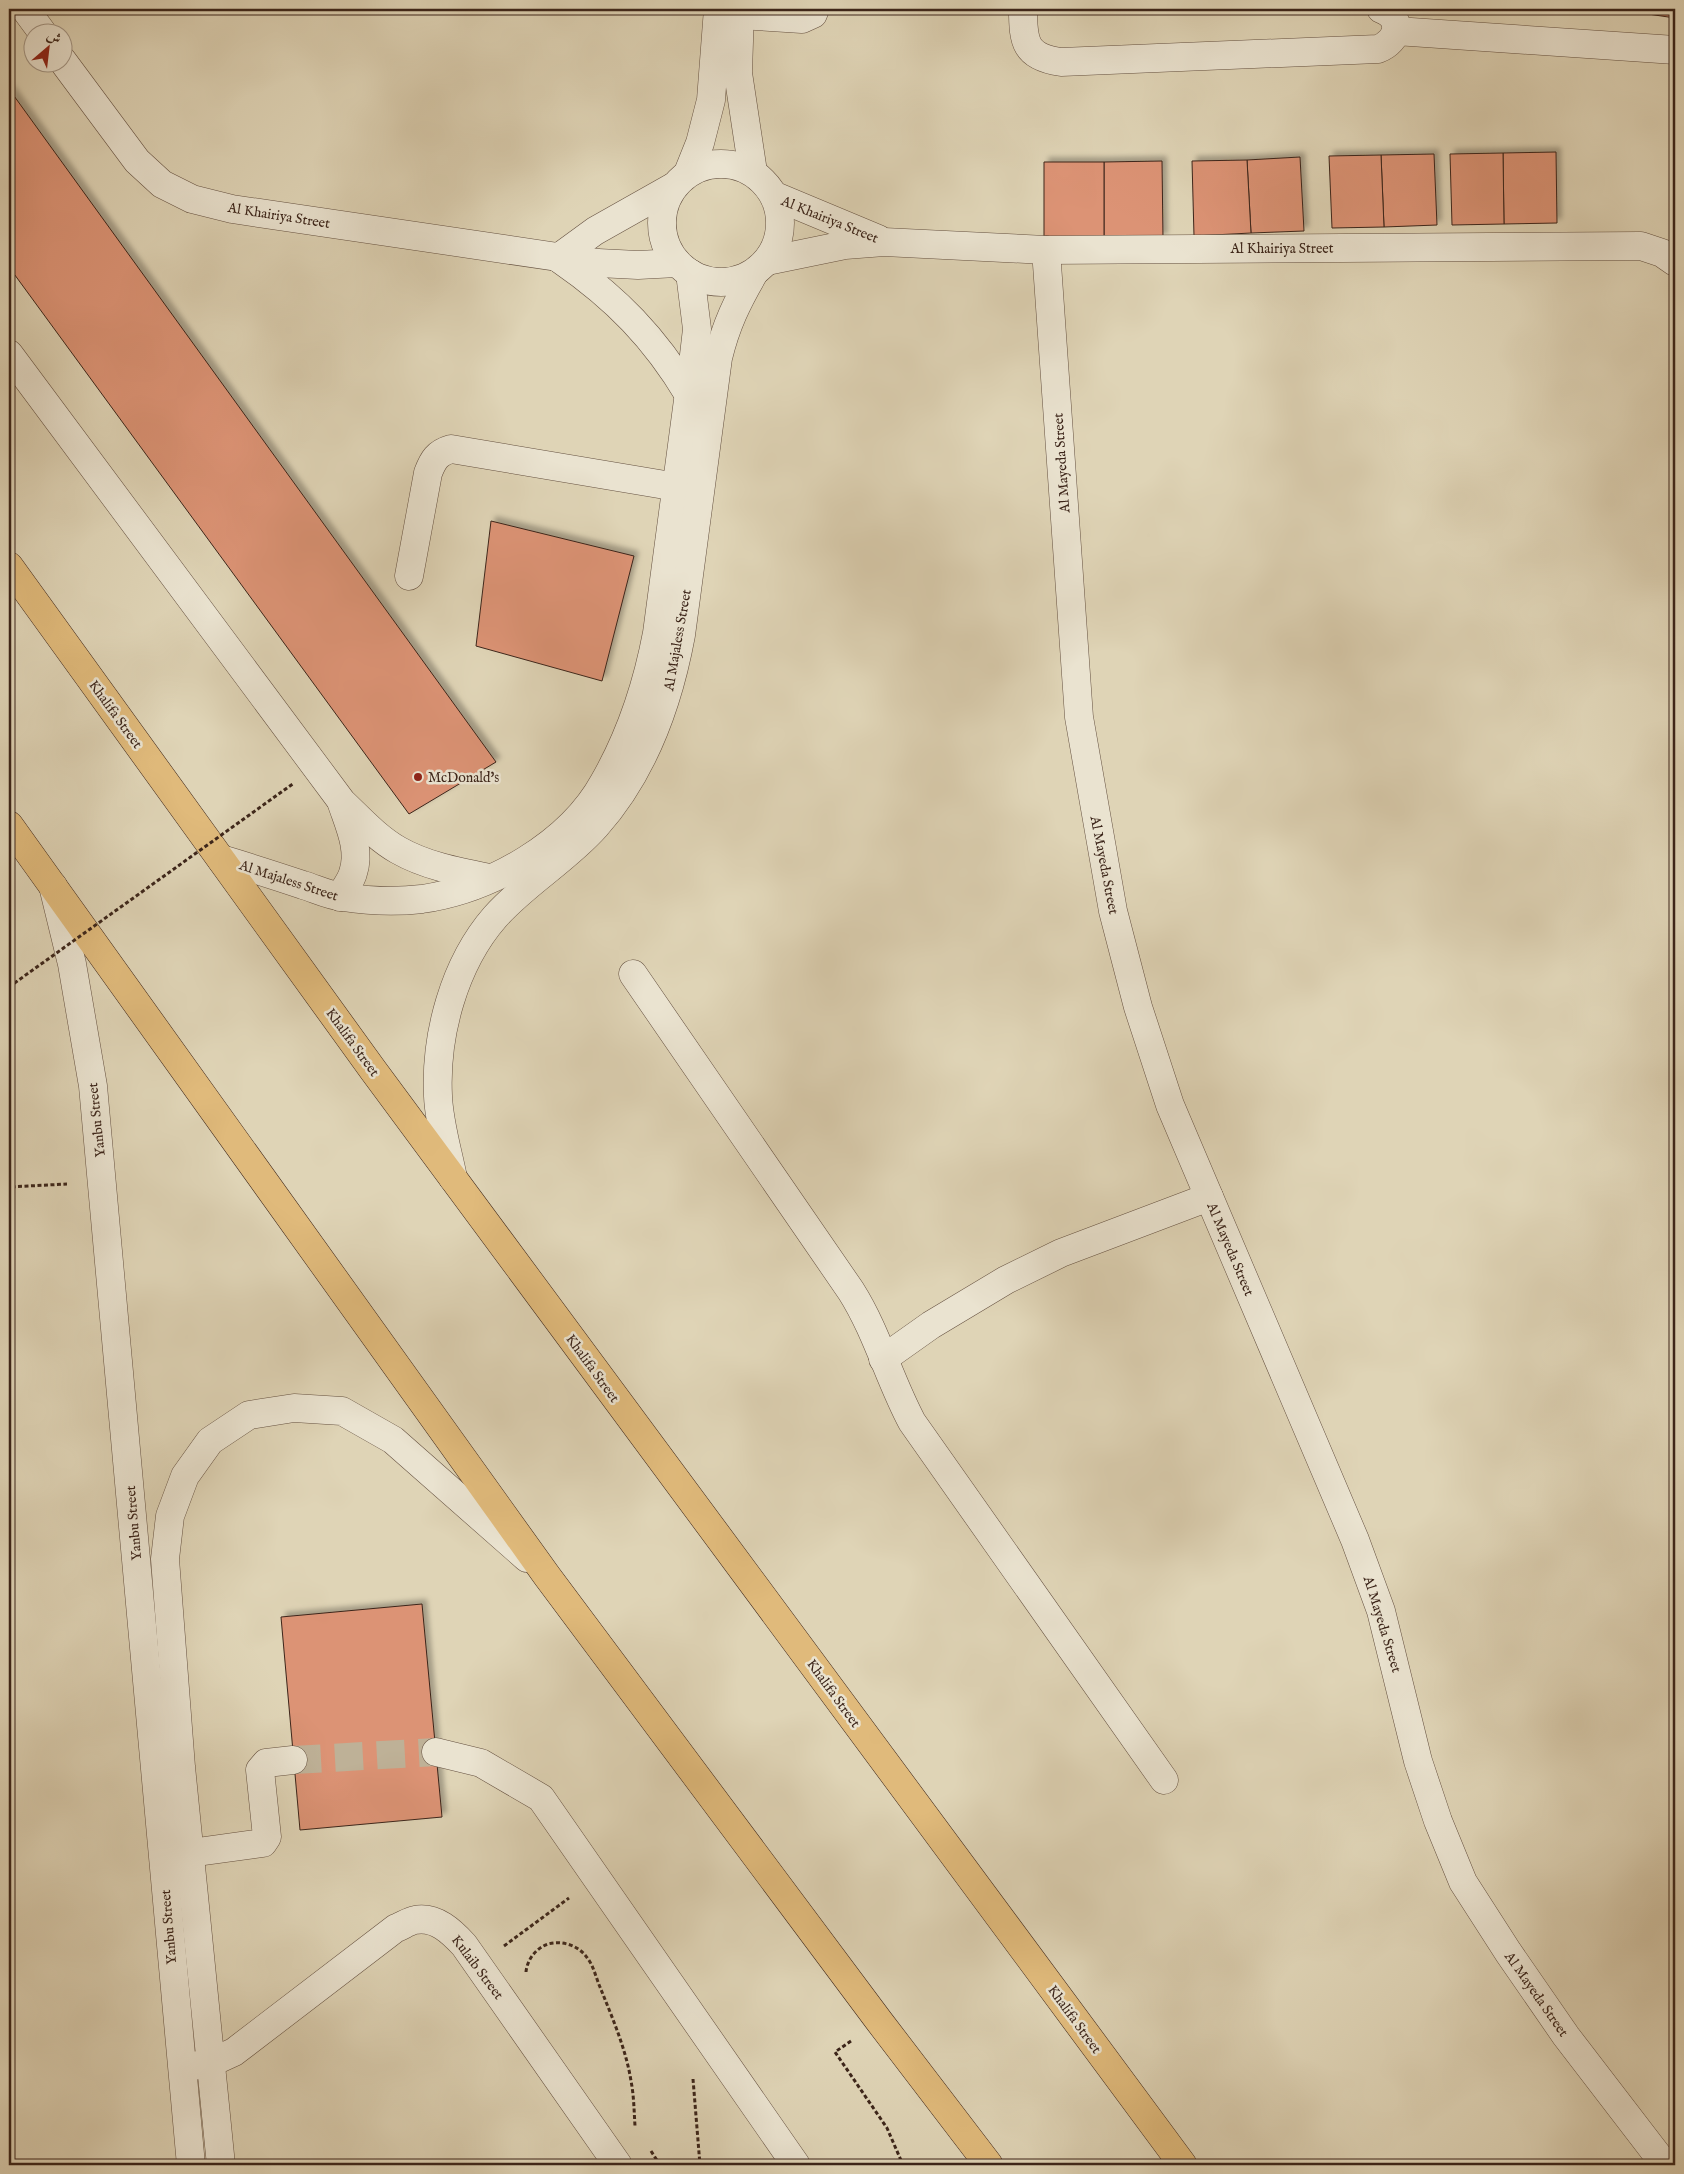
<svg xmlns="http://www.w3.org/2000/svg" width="1684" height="2174" font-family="'IM FELL English',Amiri,serif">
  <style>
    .building { fill: #dc9375; stroke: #3c251a; filter: url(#shadow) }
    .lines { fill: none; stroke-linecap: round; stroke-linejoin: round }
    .minor-tunnel { stroke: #beb197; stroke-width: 28; stroke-dasharray: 28 14; stroke-linecap: butt }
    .minor-casing { stroke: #655141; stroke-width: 29 }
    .major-casing { stroke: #3c251a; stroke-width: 29 }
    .path { stroke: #3c251a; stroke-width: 3; stroke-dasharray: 4 2.5; stroke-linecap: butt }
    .minor { stroke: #eae3d0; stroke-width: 28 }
    .major { stroke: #e0ba7b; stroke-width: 28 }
    .path-bridge { stroke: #3c251a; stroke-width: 3; stroke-dasharray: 4 2.5; stroke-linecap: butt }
    .poi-dot { fill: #8f2418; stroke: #eae3d0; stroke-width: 2 }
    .labels { text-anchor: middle; stroke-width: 5; stroke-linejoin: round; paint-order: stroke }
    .street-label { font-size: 14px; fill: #3c251a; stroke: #eae3d0 }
    .poi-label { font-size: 14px; fill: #3c251a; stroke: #eae3d0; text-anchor: start }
  </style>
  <defs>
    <filter id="shadow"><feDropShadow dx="4.5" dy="-4.5" stdDeviation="2.5" flood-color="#0004"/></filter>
  </defs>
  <rect width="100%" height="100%" fill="#dfd4b6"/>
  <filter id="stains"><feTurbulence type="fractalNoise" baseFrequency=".004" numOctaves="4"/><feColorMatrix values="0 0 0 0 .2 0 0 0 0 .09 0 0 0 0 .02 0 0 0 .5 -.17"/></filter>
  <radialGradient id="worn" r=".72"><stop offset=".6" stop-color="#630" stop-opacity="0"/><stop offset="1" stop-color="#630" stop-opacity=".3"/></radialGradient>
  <!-- building -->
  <g class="building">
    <path d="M 1621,9 L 1675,9 L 1675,18 L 1621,10 Z"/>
    <path d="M 9,89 L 496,762 L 409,814 L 9,267 Z"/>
    <path d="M 1556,152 L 1557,223 L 1504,224 L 1503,153 Z"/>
    <path d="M 1503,153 L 1504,224 L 1452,225 L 1450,154 Z"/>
    <path d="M 1434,154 L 1437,225 L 1384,227 L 1381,155 Z"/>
    <path d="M 1381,155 L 1384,227 L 1332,228 L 1329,156 Z"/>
    <path d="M 1300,157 L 1304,231 L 1251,233 L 1247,160 Z"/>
    <path d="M 1247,160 L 1251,233 L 1194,236 L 1192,161 Z"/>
    <path d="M 1162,161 L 1163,238 L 1104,238 L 1104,162 Z"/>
    <path d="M 1044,162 L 1104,162 L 1104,238 L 1044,239 Z"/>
    <path d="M 491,521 L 634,556 L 602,681 L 476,646 Z"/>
    <path d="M 422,1604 L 442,1817 L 300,1830 L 281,1617 Z"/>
  </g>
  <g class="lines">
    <!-- minor-tunnel -->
    <path class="minor-tunnel" d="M 293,1760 L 436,1752"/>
    <!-- minor casing -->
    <g class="minor-casing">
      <g id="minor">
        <path d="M 25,9 L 42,32"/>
        <path d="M 740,9 L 738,73 L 753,172"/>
        <path d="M 1023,9 C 1023,42 1025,57 1061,62 L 1378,49 C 1399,41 1404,18 1381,9"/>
        <path d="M 739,15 L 802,19 L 813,14 L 815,9"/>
        <path d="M 1396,31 L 1675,50"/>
        <path d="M 62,60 L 137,161 L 162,184 L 192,199 L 232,209 L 598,263 L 638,265 L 677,263"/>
        <circle cx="721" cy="223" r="59"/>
        <path d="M 688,173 L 700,143 L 711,100 L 718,9"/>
        <path d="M 775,196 L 878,239"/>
        <path d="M 1046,250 L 1079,717 L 1113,911 L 1138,1007 L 1170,1105 L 1355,1540 L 1381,1611 L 1418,1761 L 1438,1821 L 1463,1882 L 1508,1952 L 1566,2036 L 1665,2165"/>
        <path d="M 558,258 L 595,231 L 673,187"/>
        <path d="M 561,260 C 616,298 655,338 689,395"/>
        <path d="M 767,261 L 845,245 L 884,242 L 1046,250 L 1641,246 L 1662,253 L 1675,262"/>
        <path d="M 9,354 L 342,802 C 360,819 377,838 398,850 C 426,866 459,872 490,878"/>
        <path d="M 409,576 L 428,473 C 433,460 437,453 451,449 L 677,487"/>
        <path d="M 221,859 C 248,867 276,876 303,885 C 316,889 330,896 343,897 C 369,901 396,902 422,899 C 491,889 570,844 604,782 C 631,735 647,686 657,633 L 694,355 L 697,329 L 690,273"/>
        <path d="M 53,886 L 72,964 L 93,1086 L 191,2165"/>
        <path d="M 340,897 C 344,889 351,881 353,873 C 361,850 349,825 342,804"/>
        <path d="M 633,974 L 851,1291 C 877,1332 889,1379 912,1422 L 1164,1780"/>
        <path d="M 453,1178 C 448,1152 439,1123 438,1096 C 435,1035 454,964 495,917 C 525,883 566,860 596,826 C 644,772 668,705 681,635 L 718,358 C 726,325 737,302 754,273"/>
        <path d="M 883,1359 L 931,1325 L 1006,1280 L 1061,1253 L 1209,1197"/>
        <path d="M 436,1752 L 481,1763 L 541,1798 L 796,2165"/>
        <path d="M 172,1853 L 190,1853 L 263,1843 L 267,1837 L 260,1770 L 266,1763 L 293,1760"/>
        <path d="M 193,2066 L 210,2063 L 234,2052 L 396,1928 C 402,1926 409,1921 415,1920 C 436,1916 452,1932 464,1945 L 618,2165"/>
        <path d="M 221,2165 L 181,1767 L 165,1559 L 170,1516 L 185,1476 L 210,1441 L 249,1415 L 294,1408 L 342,1411 L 393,1440 L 527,1558"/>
      </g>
    </g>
    <!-- major casing -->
    <g class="major-casing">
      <g id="major">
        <path d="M 9,566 L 373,1070 L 1183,2165"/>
        <path d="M 9,825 L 547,1576 L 879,2021 L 989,2165"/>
      </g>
    </g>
    <!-- path -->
    <g class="path">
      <path d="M 9,1183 L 9,1187 L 67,1184"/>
      <path d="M 504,1946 L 569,1898"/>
      <path d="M 526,1972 C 527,1960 536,1948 548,1944 C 563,1940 580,1946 588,1959 C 594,1967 596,1978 600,1987 C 612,2017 626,2049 631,2081 C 634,2096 634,2111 635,2126"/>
      <path d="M 851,2041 L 835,2052 L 887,2128 L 903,2165"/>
      <path d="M 693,2079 L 700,2165"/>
      <path d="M 651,2151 L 660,2165"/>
    </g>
    <!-- minor -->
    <use href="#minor" class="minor"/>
    <!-- major -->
    <use href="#major" class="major"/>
    <!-- path-bridge -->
    <path class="path-bridge" d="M 9,987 L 294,783"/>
  </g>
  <!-- markers -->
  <circle class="poi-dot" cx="418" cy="777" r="5"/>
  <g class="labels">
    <!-- street labels -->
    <g class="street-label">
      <text transform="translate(279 215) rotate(9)" y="5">Al Khairiya Street</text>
      <text transform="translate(830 219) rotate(22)" y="5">Al Khairiya Street</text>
      <text x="1282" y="253">Al Khairiya Street</text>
      <text transform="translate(1061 463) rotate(-94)" y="5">Al Mayeda Street</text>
      <text transform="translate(677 640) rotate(-80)" y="5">Al Majaless Street</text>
      <text transform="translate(116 714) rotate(54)" y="5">Khalifa Street</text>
      <text transform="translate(1105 865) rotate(79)" y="5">Al Mayeda Street</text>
      <text transform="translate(289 880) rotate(18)" y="5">Al Majaless Street</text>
      <text transform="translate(353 1042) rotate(54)" y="5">Khalifa Street</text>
      <text transform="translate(96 1120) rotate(-96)" y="5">Yanbu Street</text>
      <text transform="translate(1231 1249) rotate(67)" y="5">Al Mayeda Street</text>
      <text transform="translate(593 1368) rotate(54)" y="5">Khalifa Street</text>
      <text transform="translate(133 1523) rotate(-95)" y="5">Yanbu Street</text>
      <text transform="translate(1383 1624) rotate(73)" y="5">Al Mayeda Street</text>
      <text transform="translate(834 1693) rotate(54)" y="5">Khalifa Street</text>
      <text transform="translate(168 1927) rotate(-95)" y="5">Yanbu Street</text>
      <text transform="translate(478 1967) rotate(53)" y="5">Kulaib Street</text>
      <text transform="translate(1537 1994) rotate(55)" y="5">Al Mayeda Street</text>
      <text transform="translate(1075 2019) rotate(54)" y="5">Khalifa Street</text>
    </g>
    <!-- poi labels -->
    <g class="poi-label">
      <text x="428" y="782">McDonald's</text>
    </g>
  </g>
  <!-- margin -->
  <rect width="1684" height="2174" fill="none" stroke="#dfd4b6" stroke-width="30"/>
  <rect x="10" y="10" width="1664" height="2154" fill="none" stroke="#3c251a" stroke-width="2.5"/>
  <rect x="15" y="15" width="1654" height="2144" fill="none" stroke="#3c251a"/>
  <!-- north arrow -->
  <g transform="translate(48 48) rotate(28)"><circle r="24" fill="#eae3d0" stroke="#a49787"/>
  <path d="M0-4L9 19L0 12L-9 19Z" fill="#8f2418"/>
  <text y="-8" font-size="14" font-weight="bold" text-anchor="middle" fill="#3c251a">ش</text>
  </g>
  <rect width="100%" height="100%" filter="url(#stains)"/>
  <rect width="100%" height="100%" fill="url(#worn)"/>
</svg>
